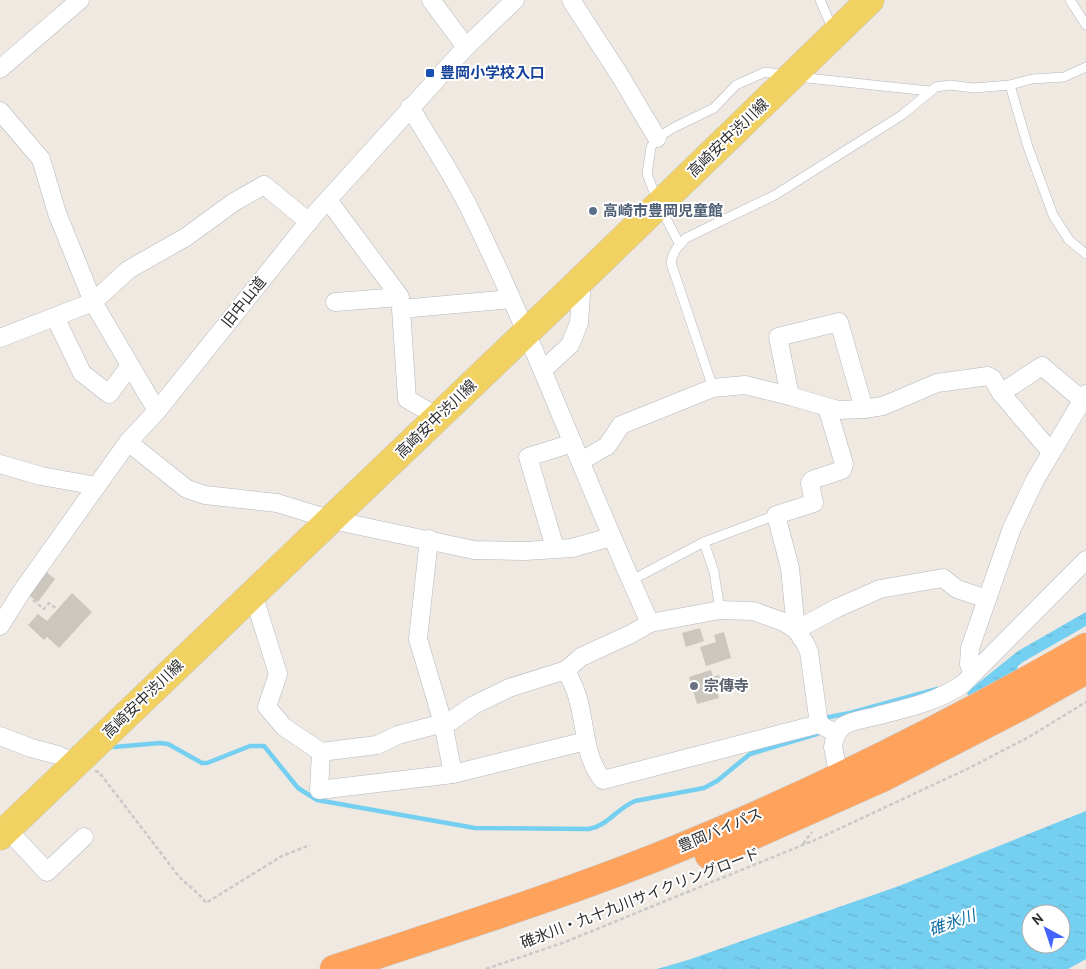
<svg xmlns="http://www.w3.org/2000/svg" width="1086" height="969" font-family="'PT Sans','Noto Sans JP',sans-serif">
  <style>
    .water { fill: url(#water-ripples); fill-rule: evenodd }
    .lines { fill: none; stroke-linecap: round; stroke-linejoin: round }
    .stream { stroke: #75cff0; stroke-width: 4.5 }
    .building { fill: #cbc7bf }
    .lane-casing { stroke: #b4b7c1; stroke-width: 10 }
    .street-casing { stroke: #b4b7c1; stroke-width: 19 }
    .primary-casing { stroke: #c9c9c9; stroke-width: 29 }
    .highway-casing { stroke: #c9c9c9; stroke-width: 29 }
    .path { stroke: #c9c9c9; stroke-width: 2.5; stroke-dasharray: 4 2.5; stroke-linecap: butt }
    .lane { stroke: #fff; stroke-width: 9 }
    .street { stroke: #fff; stroke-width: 18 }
    .primary { stroke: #f2d163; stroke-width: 28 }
    .highway { stroke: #ffa35c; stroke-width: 28 }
    .transit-dot { fill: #1a4fb4; stroke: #fff; stroke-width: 2 }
    .service-dot { fill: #5c6f8a; stroke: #fff; stroke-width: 2 }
    .worship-dot { fill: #6b7280; stroke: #fff; stroke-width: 2 }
    .labels { text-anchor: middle; stroke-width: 4; stroke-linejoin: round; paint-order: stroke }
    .transit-label { font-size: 15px; font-weight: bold; fill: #164399; stroke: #fff; text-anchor: start }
    .street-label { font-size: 15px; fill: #2e2e2e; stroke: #fff }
    .service-label { font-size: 15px; font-weight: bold; fill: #4e5e75; stroke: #fff; text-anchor: start }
    .worship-label { font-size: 15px; font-weight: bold; fill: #5b616d; stroke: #fff; text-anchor: start }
    .water-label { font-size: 16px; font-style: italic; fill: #0d6fa3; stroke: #fff }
  </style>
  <defs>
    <pattern id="water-ripples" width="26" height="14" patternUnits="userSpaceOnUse" patternTransform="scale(1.25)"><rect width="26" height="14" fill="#75cff0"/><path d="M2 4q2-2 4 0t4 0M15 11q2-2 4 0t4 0" fill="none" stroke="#66b2ce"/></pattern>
  </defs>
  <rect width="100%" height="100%" fill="#efe9e1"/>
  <!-- water -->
  <g class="water">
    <path d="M 1086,612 L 1086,626 L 1023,662 L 1018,666 L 1017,670 L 968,696 L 967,692 L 1018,651 Z"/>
    <path d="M 1086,811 L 1086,959 L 1068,969 L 657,969 L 688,960 L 899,886 ZM 1031,914 L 1061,914 L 1061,944 L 1031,944 Z"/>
  </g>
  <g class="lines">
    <!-- stream -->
    <g class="stream">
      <path d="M 824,718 L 850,713 L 937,689"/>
      <path d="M 114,747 L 160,743 L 168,744 L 202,763 L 207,763 L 250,746 L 264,746 L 298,788 L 317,800 L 475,828 L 589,829 C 609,825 616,809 635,801 L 704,788 L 717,781 L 750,754 L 817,734"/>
    </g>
  </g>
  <!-- building -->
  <g class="building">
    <path d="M 45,571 L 55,579 L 38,602 L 27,594 Z"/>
    <path d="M 72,593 L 92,612 L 59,648 L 47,637 L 44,640 L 28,625 L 38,614 L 47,621 Z"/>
    <path d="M 700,628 L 704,641 L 686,647 L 682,633 Z"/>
    <path d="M 724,632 L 731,658 L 706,666 L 700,647 L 716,642 L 714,635 Z"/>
    <path d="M 711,670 L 713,677 L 719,675 L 723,690 L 717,691 L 719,698 L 697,704 L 689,677 Z"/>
  </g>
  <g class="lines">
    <!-- lane casing -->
    <g class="lane-casing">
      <g id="lane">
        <path d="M 820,0 L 833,30"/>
        <path d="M 1070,0 L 1086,25"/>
        <path d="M 798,77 L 929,91"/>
        <path d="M 1010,85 L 1028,147 L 1053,215 L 1069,240 L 1086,254"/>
        <path d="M 680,245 L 659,205 L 647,174 L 651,147 L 657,138 L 673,128 L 714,108 L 736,85 L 765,72 L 785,75"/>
        <path d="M 713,388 L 671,263 C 673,251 678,246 686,238 L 775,195 L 902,115 L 936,87 L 950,85 L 974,88 L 1010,85 L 1032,79 L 1064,77 L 1086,67"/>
        <path d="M 704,542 L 714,572 L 720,610"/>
        <path d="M 630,581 L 704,542 L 776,515"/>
      </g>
    </g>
    <!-- street casing -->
    <g class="street-casing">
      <g id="street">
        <path d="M 431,0 L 466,47"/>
        <path d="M 571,0 L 619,74 L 657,138"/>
        <path d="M 0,69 L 80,0"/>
        <path d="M 410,107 C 431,143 456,179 473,216 C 538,349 588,488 650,623"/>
        <path d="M 0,111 L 41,159 L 57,213 L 93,302 L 157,411"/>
        <path d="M 328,200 L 400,297 L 335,302"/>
        <path d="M 55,317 L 82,373 L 109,394 L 130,366"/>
        <path d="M 0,338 L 93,302 L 128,270 L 186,237 L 234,202 L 264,185 L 309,222"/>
        <path d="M 543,370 L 570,345 L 579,323 L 582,280"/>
        <path d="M 1001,393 L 1042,366 L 1082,400"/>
        <path d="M 790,396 L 778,337 L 839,322 L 864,409"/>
        <path d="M 438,417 L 407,399 L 401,309 L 511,299"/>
        <path d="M 128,442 L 187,489 L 205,495 L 277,503 L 332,520 L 474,550 L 525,551 L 572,548 L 611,537"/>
        <path d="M 581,461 L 607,446 L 621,425 L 713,388 L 745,385 L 790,396 L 831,408 L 838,410 L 864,409 L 883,406 L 937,383 L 988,376 L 992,378 L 1001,393 L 1051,452"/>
        <path d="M 0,464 L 41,476 L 97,486"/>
        <path d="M 429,539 L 418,639 L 443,723 L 453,774"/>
        <path d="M 555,548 L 528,457 L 573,443"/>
        <path d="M 253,594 L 278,674 L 267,707 L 284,727 L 321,752 L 377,745 L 398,735 L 451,721 L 474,705 L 509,688 L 566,670 L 581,657 L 631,634 L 650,623 L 720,610 L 753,611 L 784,622 L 796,630 L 805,643 L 809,652 L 819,724"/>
        <path d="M 0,626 L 22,591 L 128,442 L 157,411 L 314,215 L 466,47 L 515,0"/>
        <path d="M 796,630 L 790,568 L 776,515 L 814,503 L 810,483 L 812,480 L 842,470 L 844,464 L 827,407"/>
        <path d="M 796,630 L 837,608 L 880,589 L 943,578 L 957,589 L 987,599"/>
        <path d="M 566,670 C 570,679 576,689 578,699 C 586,726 584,758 603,780 L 819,724 L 828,729"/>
        <path d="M 973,674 L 969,664 L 970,648 L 1012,528 L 1035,480 L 1086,394"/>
        <path d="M 0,736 L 31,748 L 58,755 L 75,764"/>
        <path d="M 321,752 L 319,790 L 453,774 L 586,741"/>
        <path d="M 841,786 L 833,747 C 834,739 837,731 843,726 C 852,720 866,719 876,716 C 907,708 937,702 963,684 L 1086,560"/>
        <path d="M 7,829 L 47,872 L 84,837"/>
      </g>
    </g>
    <!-- primary casing -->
    <g class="primary-casing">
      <path id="primary" d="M 0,836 L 578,283 L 870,0"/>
    </g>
    <!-- highway casing -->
    <g class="highway-casing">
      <g id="highway">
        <path d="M 709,855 L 882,778 L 1025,704 L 1086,670"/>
        <path d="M 334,969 C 442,933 551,899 657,857 C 805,798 948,726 1086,647"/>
      </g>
    </g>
    <!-- path -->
    <g class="path">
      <path d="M 33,600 L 44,609 L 49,603 L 57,609"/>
      <path d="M 95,771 L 99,772 L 177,874 C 186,885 198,891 206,903 L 282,856 L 310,845"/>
      <path d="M 803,844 L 812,832"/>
      <path d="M 486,969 L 565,942 L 815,840 L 967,769 L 1029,737 L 1086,702"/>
    </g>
    <!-- lane -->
    <use href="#lane" class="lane"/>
    <!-- street -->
    <use href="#street" class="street"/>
    <!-- primary -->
    <use href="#primary" class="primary"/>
    <!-- highway -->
    <use href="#highway" class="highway"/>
  </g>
  <!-- markers -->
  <rect class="transit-dot" x="425" y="68" width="10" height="10" rx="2.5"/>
  <circle class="service-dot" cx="593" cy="211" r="5"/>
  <circle class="worship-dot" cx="694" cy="686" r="5"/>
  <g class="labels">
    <!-- transit labels -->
    <g class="transit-label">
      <text x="440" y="78">豊岡小学校入口</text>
    </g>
    <!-- street labels -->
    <g class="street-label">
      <text transform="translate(728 138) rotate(-44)" y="5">高崎安中渋川線</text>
      <text transform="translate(244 302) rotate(-51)" y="5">旧中山道</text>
      <text transform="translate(436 419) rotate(-44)" y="5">高崎安中渋川線</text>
      <text transform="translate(143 699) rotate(-44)" y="5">高崎安中渋川線</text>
      <text transform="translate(720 830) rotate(-23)" y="5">豊岡バイパス</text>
      <text transform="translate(640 898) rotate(-21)" y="5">碓氷川・九十九川サイクリングロード</text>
    </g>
    <!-- service labels -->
    <g class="service-label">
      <text x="603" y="216">高崎市豊岡児童館</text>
    </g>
    <!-- worship labels -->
    <g class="worship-label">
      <text x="704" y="691">宗傳寺</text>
    </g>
    <!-- water labels -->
    <g class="water-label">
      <text transform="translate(952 922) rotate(-19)" y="6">碓氷川</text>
    </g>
  </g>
  <!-- north arrow -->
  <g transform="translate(1046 929) rotate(320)"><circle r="24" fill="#ffffff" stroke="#ababab"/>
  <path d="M0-4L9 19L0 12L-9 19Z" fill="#4264fb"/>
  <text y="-8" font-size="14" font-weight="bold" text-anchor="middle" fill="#2e2e2e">N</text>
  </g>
</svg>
